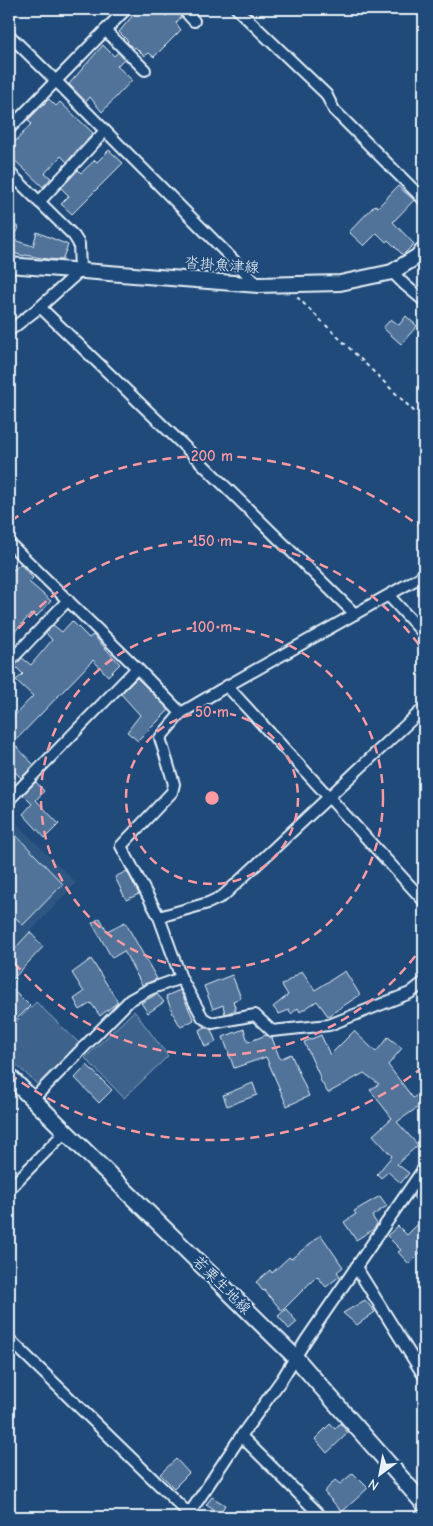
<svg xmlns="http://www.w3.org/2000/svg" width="433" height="1526" font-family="'Comic Neue','Klee One',sans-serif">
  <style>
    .built { fill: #2e5683 }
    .green { fill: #3c628c; stroke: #92aac2 }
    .building { fill: #517399; stroke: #e8f1f8 }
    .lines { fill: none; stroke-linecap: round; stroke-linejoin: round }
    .minor-casing { stroke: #e8f1f8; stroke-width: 14 }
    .secondary-casing { stroke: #e8f1f8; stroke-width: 18 }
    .primary-casing { stroke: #e8f1f8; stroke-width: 19 }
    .path { stroke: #e8f1f8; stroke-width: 2; stroke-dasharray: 4 4; stroke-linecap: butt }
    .minor { stroke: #1f4a7a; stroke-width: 10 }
    .secondary { stroke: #1f4a7a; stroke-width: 14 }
    .primary { stroke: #1f4a7a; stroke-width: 15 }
    .ring { fill: none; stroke: #ff9aa2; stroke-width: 2.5; stroke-dasharray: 9 6 }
    .labels { text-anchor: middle; stroke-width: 4; stroke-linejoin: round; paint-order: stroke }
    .street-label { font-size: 15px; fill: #e8f1f8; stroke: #1f4a7a }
    .centre { fill: #ff9aa2; stroke: #1f4a7a; stroke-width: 2.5 }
    .ring-label { font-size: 15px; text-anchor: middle; font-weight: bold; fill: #ff9aa2; stroke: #1f4a7a; stroke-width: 4; stroke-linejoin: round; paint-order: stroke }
  </style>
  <rect width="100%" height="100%" fill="#1f4a7a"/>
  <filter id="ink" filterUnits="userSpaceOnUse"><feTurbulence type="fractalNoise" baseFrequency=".02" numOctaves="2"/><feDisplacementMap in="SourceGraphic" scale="10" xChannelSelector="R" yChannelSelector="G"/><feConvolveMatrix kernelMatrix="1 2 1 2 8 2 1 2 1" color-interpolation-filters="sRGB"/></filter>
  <g filter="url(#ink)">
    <!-- built -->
    <path class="built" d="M 9,816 L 76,883 L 9,955 Z"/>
    <!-- green -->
    <g class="green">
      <path d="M 36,1002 L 79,1043 L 38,1085 L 9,1058 L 9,1029 Z"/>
      <path d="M 134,1011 L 168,1056 L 124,1098 L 85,1058 Z"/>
    </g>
    <!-- building -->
    <g class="building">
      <path d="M 138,9 L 158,9 L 166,16 L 175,9 L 181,17 L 176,23 L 181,30 L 154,57 L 149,53 L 144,56 L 135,47 L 133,49 L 127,42 L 128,41 L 119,32 Z"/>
      <path d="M 103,45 L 114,56 L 118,52 L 124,59 L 117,66 L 132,80 L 102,112 L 90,97 L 86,102 L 69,84 Z"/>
      <path d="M 49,99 L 56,106 L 60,102 L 93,133 L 83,145 L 82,144 L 67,162 L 61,156 L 45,173 L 51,178 L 43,187 L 9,155 L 9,136 L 11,136 L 16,141 L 31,124 L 28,120 Z"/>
      <path d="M 109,150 L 123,163 L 72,214 L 61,204 L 69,196 L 61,188 L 78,170 L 81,173 L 95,160 L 97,162 Z"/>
      <path d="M 398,186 L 414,200 L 393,222 L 414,244 L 403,255 L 388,240 L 386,242 L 377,233 L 364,246 L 349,232 L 375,205 L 378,207 Z"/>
      <path d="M 9,223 L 19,227 L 14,240 L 33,246 L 37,232 L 68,245 L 62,260 L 47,259 L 25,255 L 24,256 L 9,252 Z"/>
      <path d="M 406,316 L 417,326 L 401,344 L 383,328 L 391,319 L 399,325 Z"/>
      <path d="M 20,564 L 33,578 L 29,582 L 51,601 L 36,617 L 32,613 L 9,638 L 9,566 L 14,570 Z"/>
      <path d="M 72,621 L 89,638 L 93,635 L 120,664 L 108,676 L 93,660 L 13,743 L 34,765 L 21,778 L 9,766 L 9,721 L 33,696 L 16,680 L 23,674 L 15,666 L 22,658 L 31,665 L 52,640 L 46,633 L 53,625 L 62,632 Z"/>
      <path d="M 137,678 L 169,710 L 138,741 L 127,732 L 140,715 L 121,694 Z"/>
      <path d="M 36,782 L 44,791 L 36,800 L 59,824 L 45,838 L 23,814 L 32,804 L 23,795 Z"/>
      <path d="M 9,828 L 63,884 L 23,925 L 9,911 Z"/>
      <path d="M 127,871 L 139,894 L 126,900 L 115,877 Z"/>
      <path d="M 100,918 L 107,931 L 125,922 L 157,979 L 142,985 L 124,951 L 112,958 L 92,923 Z"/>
      <path d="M 30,932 L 43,947 L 9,983 L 9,955 Z"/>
      <path d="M 91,959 L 118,1002 L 100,1016 L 91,1003 L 80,1010 L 74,999 L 84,992 L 72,973 Z"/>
      <path d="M 302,971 L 315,990 L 345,971 L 360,995 L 328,1016 L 317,1001 L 300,1012 L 298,1008 L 291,1014 L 289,1010 L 279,1014 L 273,1007 L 288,995 L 282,985 Z"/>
      <path d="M 232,975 L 241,998 L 233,1001 L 236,1010 L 225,1014 L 223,1005 L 213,1009 L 204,986 Z"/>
      <path d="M 9,985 L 30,1006 L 9,1027 Z"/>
      <path d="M 180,990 L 194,1020 L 181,1027 L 173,1014 L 166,996 Z"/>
      <path d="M 157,994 L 164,1002 L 148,1013 L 141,1003 Z"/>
      <path d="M 206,1027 L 211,1029 L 216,1042 L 205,1047 L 199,1030 Z"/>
      <path d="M 244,1029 L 248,1042 L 266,1035 L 272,1038 L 280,1059 L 291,1054 L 309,1096 L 287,1106 L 266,1057 L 234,1068 L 223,1037 Z"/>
      <path d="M 354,1031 L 376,1052 L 388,1037 L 402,1048 L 388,1065 L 413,1098 L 420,1093 L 424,1098 L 424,1103 L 397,1122 L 418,1145 L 397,1164 L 409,1173 L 401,1183 L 388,1172 L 381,1178 L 377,1174 L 392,1156 L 373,1135 L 392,1118 L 370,1090 L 379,1084 L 364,1073 L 328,1093 L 319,1078 L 320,1077 L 304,1042 L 321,1035 L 330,1055 Z"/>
      <path d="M 87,1065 L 112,1090 L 99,1103 L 75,1078 Z"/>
      <path d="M 253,1083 L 257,1095 L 227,1106 L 223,1095 Z"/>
      <path d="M 424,1186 L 424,1209 L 413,1197 Z"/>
      <path d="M 380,1196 L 387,1206 L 372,1216 L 377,1224 L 374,1229 L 356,1240 L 344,1222 L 356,1214 L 354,1211 Z"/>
      <path d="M 424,1218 L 424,1249 L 409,1264 L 398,1252 L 401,1250 L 387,1236 L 398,1226 L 407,1235 Z"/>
      <path d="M 321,1235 L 343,1267 L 337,1272 L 340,1276 L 326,1287 L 317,1276 L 282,1311 L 264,1290 L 263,1291 L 256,1282 L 270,1270 L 272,1273 L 289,1257 L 291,1259 Z"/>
      <path d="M 365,1300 L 375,1312 L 357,1325 L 343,1313 Z"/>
      <path d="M 286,1309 L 297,1322 L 289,1329 L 278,1316 Z"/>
      <path d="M 340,1423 L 348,1433 L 327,1453 L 315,1439 L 330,1424 L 335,1429 Z"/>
      <path d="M 176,1459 L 189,1473 L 174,1488 L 160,1474 Z"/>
      <path d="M 353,1473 L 368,1488 L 342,1512 L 324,1492 L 335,1480 L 340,1484 Z"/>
      <path d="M 212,1497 L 225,1505 L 220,1514 L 206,1505 Z"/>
    </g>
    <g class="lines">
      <!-- minor casing -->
      <g class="minor-casing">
        <g id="minor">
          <path d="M 183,9 L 194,21"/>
          <path d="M 237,9 L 326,94 L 334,110 L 424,200"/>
          <path d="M 105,30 L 145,70"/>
          <path d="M 9,35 L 56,81 L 258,285"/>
          <path d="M 9,129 L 126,9"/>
          <path d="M 9,172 L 74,236 L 79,244 L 80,271 L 40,307 L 9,331"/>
          <path d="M 39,202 L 105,131"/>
          <path d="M 392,272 L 405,285 L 424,301"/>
          <path d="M 40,307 L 180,442 L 355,614"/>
          <path d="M 9,543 L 137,668 L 181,713"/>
          <path d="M 389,596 L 424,634"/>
          <path d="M 9,662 L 68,600"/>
          <path d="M 227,686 L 424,575"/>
          <path d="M 9,800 L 137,668"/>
          <path d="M 159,917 L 208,903 L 223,896 L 424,708"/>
          <path d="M 181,978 L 203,1018 L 212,1023 L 255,1015 L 272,1031 L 329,1025 L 410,993 L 424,982"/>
          <path d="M 33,1099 L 130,1000 L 150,989 L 181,978 L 159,917 L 121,846 L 172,792 L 174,784 L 160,738 L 181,713 L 227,686 L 424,901"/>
          <path d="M 9,1189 L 66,1131"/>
          <path d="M 356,1267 L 422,1373"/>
          <path d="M 9,1339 L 189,1514"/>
          <path d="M 241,1436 L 322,1517"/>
          <path d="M 187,1517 L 241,1436 L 282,1379 L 306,1340 L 424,1168"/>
        </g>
      </g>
      <!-- secondary casing -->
      <g class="secondary-casing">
        <path id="secondary" d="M 9,265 L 258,285 L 340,283 L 392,272 L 418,256 L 424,249"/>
      </g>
      <!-- primary casing -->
      <g class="primary-casing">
        <path id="primary" d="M 9,1076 L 295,1357 L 424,1504"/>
      </g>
      <!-- path -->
      <path class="path" d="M 297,297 L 424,421"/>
      <!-- minor -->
      <use href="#minor" class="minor"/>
      <!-- secondary -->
      <use href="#secondary" class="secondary"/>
      <!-- primary -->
      <use href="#primary" class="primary"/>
    </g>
  </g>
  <!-- distance rings -->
  <g class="ring">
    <circle cx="212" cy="798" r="86"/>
    <circle cx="212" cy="798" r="171"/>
    <path d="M424 944A257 257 0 0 1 9 956M9 640A257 257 0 0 1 424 652"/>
    <path d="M423 1067A342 342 0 0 1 11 1075M11 521A342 342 0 0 1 423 529"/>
  </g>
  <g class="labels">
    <!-- street labels -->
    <g class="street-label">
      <text transform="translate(222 265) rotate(4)" y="5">沓掛魚津線</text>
      <text transform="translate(222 1285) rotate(45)" y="5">若栗生地線</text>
    </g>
  </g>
  <circle cx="212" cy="798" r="8" class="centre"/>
  <g class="ring-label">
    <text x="212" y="461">200 m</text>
    <text x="212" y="546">150 m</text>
    <text x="212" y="632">100 m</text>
    <text x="212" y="717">50 m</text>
  </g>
  <!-- margin -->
  <rect width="433" height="1526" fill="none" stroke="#1f4a7a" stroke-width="30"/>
  <rect x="15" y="15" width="403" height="1496" fill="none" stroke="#e8f1f8" stroke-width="2" filter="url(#ink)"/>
  <!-- north arrow -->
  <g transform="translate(380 1474) rotate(212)" stroke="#1f4a7a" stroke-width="4" paint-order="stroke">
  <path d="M0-4L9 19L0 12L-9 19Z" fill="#e8f1f8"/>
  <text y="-8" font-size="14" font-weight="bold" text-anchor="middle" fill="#e8f1f8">N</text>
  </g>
</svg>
